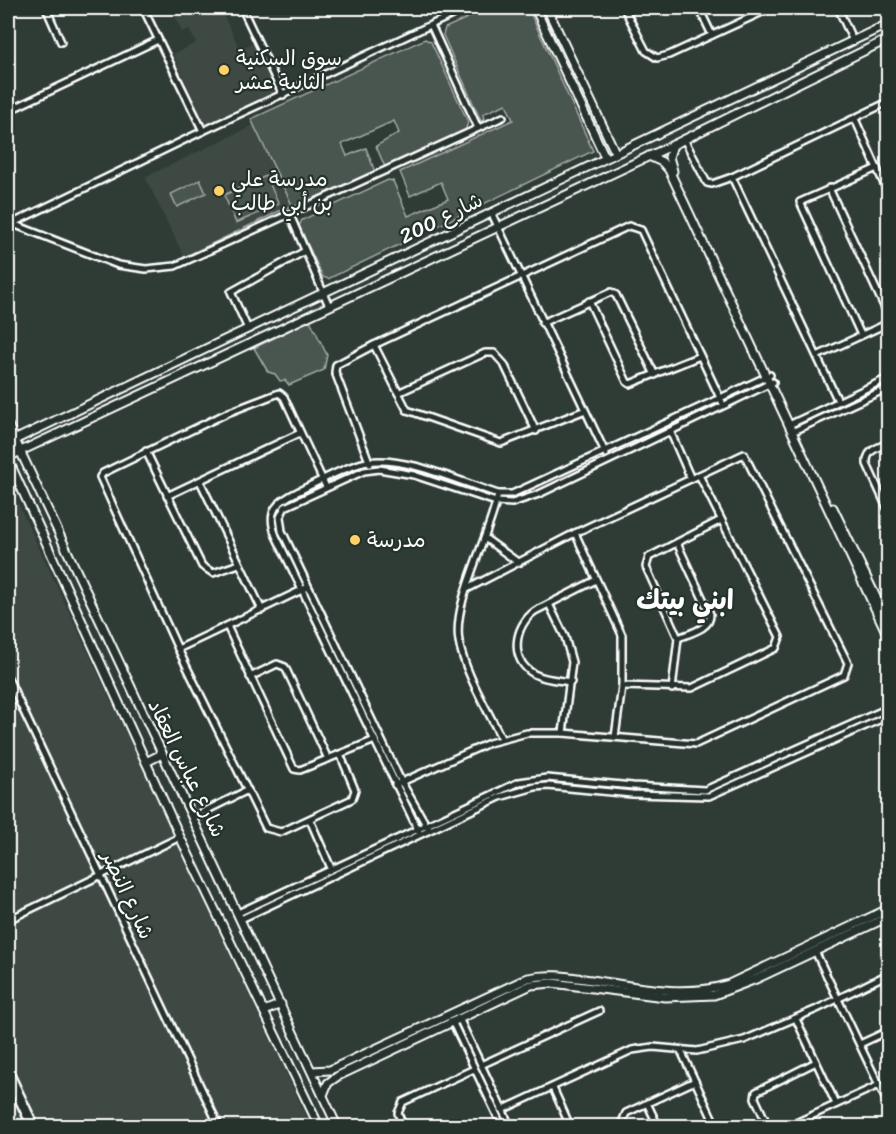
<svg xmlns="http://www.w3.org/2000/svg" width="896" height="1134" font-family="Sriracha,'Playpen Sans Arabic',sans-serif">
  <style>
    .built { fill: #3c4842 }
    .green { fill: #4a544f; stroke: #a4aaa7; stroke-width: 1.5 }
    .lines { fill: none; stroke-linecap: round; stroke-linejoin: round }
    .minor-casing { stroke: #fff; stroke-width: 10 }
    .tertiary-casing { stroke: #fff; stroke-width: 11 }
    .trunk-casing { stroke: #fff; stroke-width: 14 }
    .minor { stroke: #26332d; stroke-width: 5 }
    .tertiary { stroke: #26332d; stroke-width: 7 }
    .trunk { stroke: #26332d; stroke-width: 9 }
    .poi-dot { fill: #ffd166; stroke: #26332d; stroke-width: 2 }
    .labels { text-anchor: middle; stroke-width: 4.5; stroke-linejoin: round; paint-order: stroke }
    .poi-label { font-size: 21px; fill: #fff; stroke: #26332d; text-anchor: start }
    .street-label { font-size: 21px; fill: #fff; stroke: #26332d }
    .district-label { font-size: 27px; font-weight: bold; fill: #fff; stroke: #26332d }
  </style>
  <rect width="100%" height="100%" fill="#2f3b35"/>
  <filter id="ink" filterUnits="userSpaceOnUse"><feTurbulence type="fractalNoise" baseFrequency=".0167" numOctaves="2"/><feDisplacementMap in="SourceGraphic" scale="12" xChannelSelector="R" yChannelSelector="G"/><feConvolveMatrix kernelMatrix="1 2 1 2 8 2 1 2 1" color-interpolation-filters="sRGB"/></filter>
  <g filter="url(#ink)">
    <!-- built -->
    <g class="built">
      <path d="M 171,8 L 220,8 L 240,49 L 255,42 L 275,87 L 271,96 L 210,124 L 203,120 L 173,54 L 196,43 L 189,29 L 182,32 Z"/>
      <path d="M 254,125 L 292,205 L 184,257 L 145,177 Z"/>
      <path d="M 8,482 L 311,1126 L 8,1126 Z"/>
    </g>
    <!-- green -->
    <g class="green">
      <path d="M 489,8 L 528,8 L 593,151 L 328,279 L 323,277 L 299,226 L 302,220 L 388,180 L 393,181 L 408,216 L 448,199 L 441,182 L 410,196 L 400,172 L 513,120 L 506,104 L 483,114 L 484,119 L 481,121 L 443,35 L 445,28 Z"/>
      <path d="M 425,39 L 431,42 L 468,122 L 465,131 L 385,167 L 376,146 L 399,133 L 394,121 L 342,144 L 347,156 L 366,148 L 375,172 L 186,262 L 184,257 L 292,205 L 251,119 Z"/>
      <path d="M 266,176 L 279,204 L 236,223 L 224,195 Z"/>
      <path d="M 200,180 L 206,193 L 177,207 L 171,194 Z"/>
      <path d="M 310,320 L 327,355 L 324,370 L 289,385 L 285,380 L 280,381 L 275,374 L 268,372 L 254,348 Z"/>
    </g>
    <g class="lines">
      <!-- minor casing -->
      <g class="minor-casing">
        <g id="minor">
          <path d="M 46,8 L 61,42"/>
          <path d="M 143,8 L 203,131 L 467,8"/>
          <path d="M 242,8 L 283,95"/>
          <path d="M 624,8 L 646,51 L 657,58 L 669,55 L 771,8"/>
          <path d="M 699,8 L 712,35"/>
          <path d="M 838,8 L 853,41"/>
          <path d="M 431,25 L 478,128"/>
          <path d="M 8,111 L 158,40"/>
          <path d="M 855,119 L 888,193"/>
          <path d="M 684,139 L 707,183 L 712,184 L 732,177"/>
          <path d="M 491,212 L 606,454"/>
          <path d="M 290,215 L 329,306"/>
          <path d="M 8,222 L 118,265 L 146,269 L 175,266 L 503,117"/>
          <path d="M 11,224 L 203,131"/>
          <path d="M 589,301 L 627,382 L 630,384 L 700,356"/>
          <path d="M 542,323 L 611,292 L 616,295 L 655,375"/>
          <path d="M 248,329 L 231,292 L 305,251"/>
          <path d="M 861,335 L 800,202 L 877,168"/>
          <path d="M 374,345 L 407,410 L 501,443 L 583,411"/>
          <path d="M 817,356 L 884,325 L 888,315 L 829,188"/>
          <path d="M 398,393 L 485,353 L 494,353 L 504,364 L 536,431"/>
          <path d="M 838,401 L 732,177 L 888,102"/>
          <path d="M 789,425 L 888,378"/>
          <path d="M 670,431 L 691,479"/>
          <path d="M 792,432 L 888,388"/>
          <path d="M 888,443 C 877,448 866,450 867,464 L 888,510"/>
          <path d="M 146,451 L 202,566 L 213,573 L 239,564"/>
          <path d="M 370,464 L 335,372 L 336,365 L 374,345 L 629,226 L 641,230 L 722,402"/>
          <path d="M 200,481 L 262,610"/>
          <path d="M 326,487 L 284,397 L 279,393 L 227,413 L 103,473 L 100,477 L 178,649 L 266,828 L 281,832 L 352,799 L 355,790 L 340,754"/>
          <path d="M 498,494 C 490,536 452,602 459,641 C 464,672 488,710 501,738"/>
          <path d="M 167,496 L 300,433"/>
          <path d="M 575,533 L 622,635 L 622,686 L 615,737"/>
          <path d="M 486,539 L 519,563"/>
          <path d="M 677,543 L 710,614 C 711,629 690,633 678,638"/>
          <path d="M 549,604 L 565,637 L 572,662 L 563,733"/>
          <path d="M 227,626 L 294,769 L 300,770 L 375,740"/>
          <path d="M 178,649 L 306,588"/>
          <path d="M 250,677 L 277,664 L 285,667 L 328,759"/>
          <path d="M 8,678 L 219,1126"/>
          <path d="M 571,682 C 558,680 546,680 534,674 C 509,660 514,626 535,611 L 596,580"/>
          <path d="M 622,686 L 692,688 L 776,648 L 780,637 L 699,475"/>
          <path d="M 672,689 L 678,638 L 646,567 L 649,557 L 721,520"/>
          <path d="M 395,785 L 489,743 L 527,733 L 563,733 L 696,744 L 844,675 L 848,663 L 744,454 L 575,533 L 467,589"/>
          <path d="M 193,817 L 248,790"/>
          <path d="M 310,820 L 331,868"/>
          <path d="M 429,830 L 401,781 L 282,531 L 280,517 L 285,507 L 364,471 L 379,469 L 414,475 L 496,502 L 512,503 L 539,494 L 773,382"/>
          <path d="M 420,834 L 276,536 C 266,511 276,502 299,491 C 320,481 344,467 367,462 C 404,455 463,483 498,494 L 512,494 L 770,375"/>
          <path d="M 238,913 L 519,782 L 547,778 L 633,786 L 705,790 L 888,708"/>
          <path d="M 241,919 L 500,797 L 535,787 L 548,786 L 632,794 L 709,796 L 888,716"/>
          <path d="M 8,920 L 180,837"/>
          <path d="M 815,951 L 888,1104"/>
          <path d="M 459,1018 L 510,1126"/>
          <path d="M 796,1019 L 836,1104"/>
          <path d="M 452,1021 L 502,1126"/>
          <path d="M 860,1044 L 888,1031"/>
          <path d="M 681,1051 L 716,1126"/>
          <path d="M 481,1065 L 599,1011"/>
          <path d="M 553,1088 L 570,1126"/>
          <path d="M 647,1103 L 658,1126"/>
          <path d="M 502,1110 L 632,1050 L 653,1047 L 697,1051 L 744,1040 L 817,1009 L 888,974"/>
          <path d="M 403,1126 L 398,1113 L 403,1102 L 474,1069"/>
          <path d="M 624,1126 L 623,1120 L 626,1113 L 695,1081"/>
          <path d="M 768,1126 L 755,1098 L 756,1092 L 816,1062"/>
          <path d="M 789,1126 L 879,1085"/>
        </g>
      </g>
      <!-- tertiary casing -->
      <g class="tertiary-casing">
        <g id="tertiary">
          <path d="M 535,8 L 605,157"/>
          <path d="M 547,8 L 615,152"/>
          <path d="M 649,156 L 662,162 L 669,170 L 888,636"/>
          <path d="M 673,171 L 669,157 L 673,145"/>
          <path d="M 8,425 L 337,1126"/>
          <path d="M 8,443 L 888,24"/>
          <path d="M 8,457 L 673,145 L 888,39"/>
          <path d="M 8,459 L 180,837 L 319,1126"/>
          <path d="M 833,508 L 888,622"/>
          <path d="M 146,762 L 162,754"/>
          <path d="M 264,1011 L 281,1004"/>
          <path d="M 312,1071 L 330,1070 L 528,978 C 550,973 570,977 592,980 C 637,987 685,998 729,984 L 888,909"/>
          <path d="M 323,1095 L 328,1083 L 338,1076 L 531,985 L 552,983 L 665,997 L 714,995 L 756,979 L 888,917"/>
        </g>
      </g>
      <!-- trunk casing -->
      <g class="trunk-casing">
        <path id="trunk" d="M 8,1073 L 33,1126"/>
      </g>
      <!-- minor -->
      <use href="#minor" class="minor"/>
      <!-- tertiary -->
      <use href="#tertiary" class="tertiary"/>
      <!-- trunk -->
      <use href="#trunk" class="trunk"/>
    </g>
  </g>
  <!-- markers -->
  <g class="poi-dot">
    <circle cx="224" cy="70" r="6"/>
    <circle cx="219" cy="191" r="6"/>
    <circle cx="355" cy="540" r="6"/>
  </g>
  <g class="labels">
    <!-- poi labels -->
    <g class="poi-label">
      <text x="236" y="65">سوق السكنية<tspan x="236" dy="24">الثانية عشر</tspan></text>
      <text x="231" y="186">مدرسة علي<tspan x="231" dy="24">بن أبي طالب</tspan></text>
      <text x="367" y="547">مدرسة</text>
    </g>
    <!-- street labels -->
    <g class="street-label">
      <text transform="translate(441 218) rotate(-26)" y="7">شارع 200</text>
      <text transform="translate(187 768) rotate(64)" y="7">شارع عباس العقاد</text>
      <text transform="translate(128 895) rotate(65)" y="7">شارع النصر</text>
    </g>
    <!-- district labels -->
    <g class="district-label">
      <text x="685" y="609">ابني بيتك</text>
    </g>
  </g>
  <!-- margin -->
  <rect width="896" height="1134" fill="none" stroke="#26332d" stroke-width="30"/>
  <rect x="15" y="15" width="866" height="1104" fill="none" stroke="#fff" stroke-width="2" filter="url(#ink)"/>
</svg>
